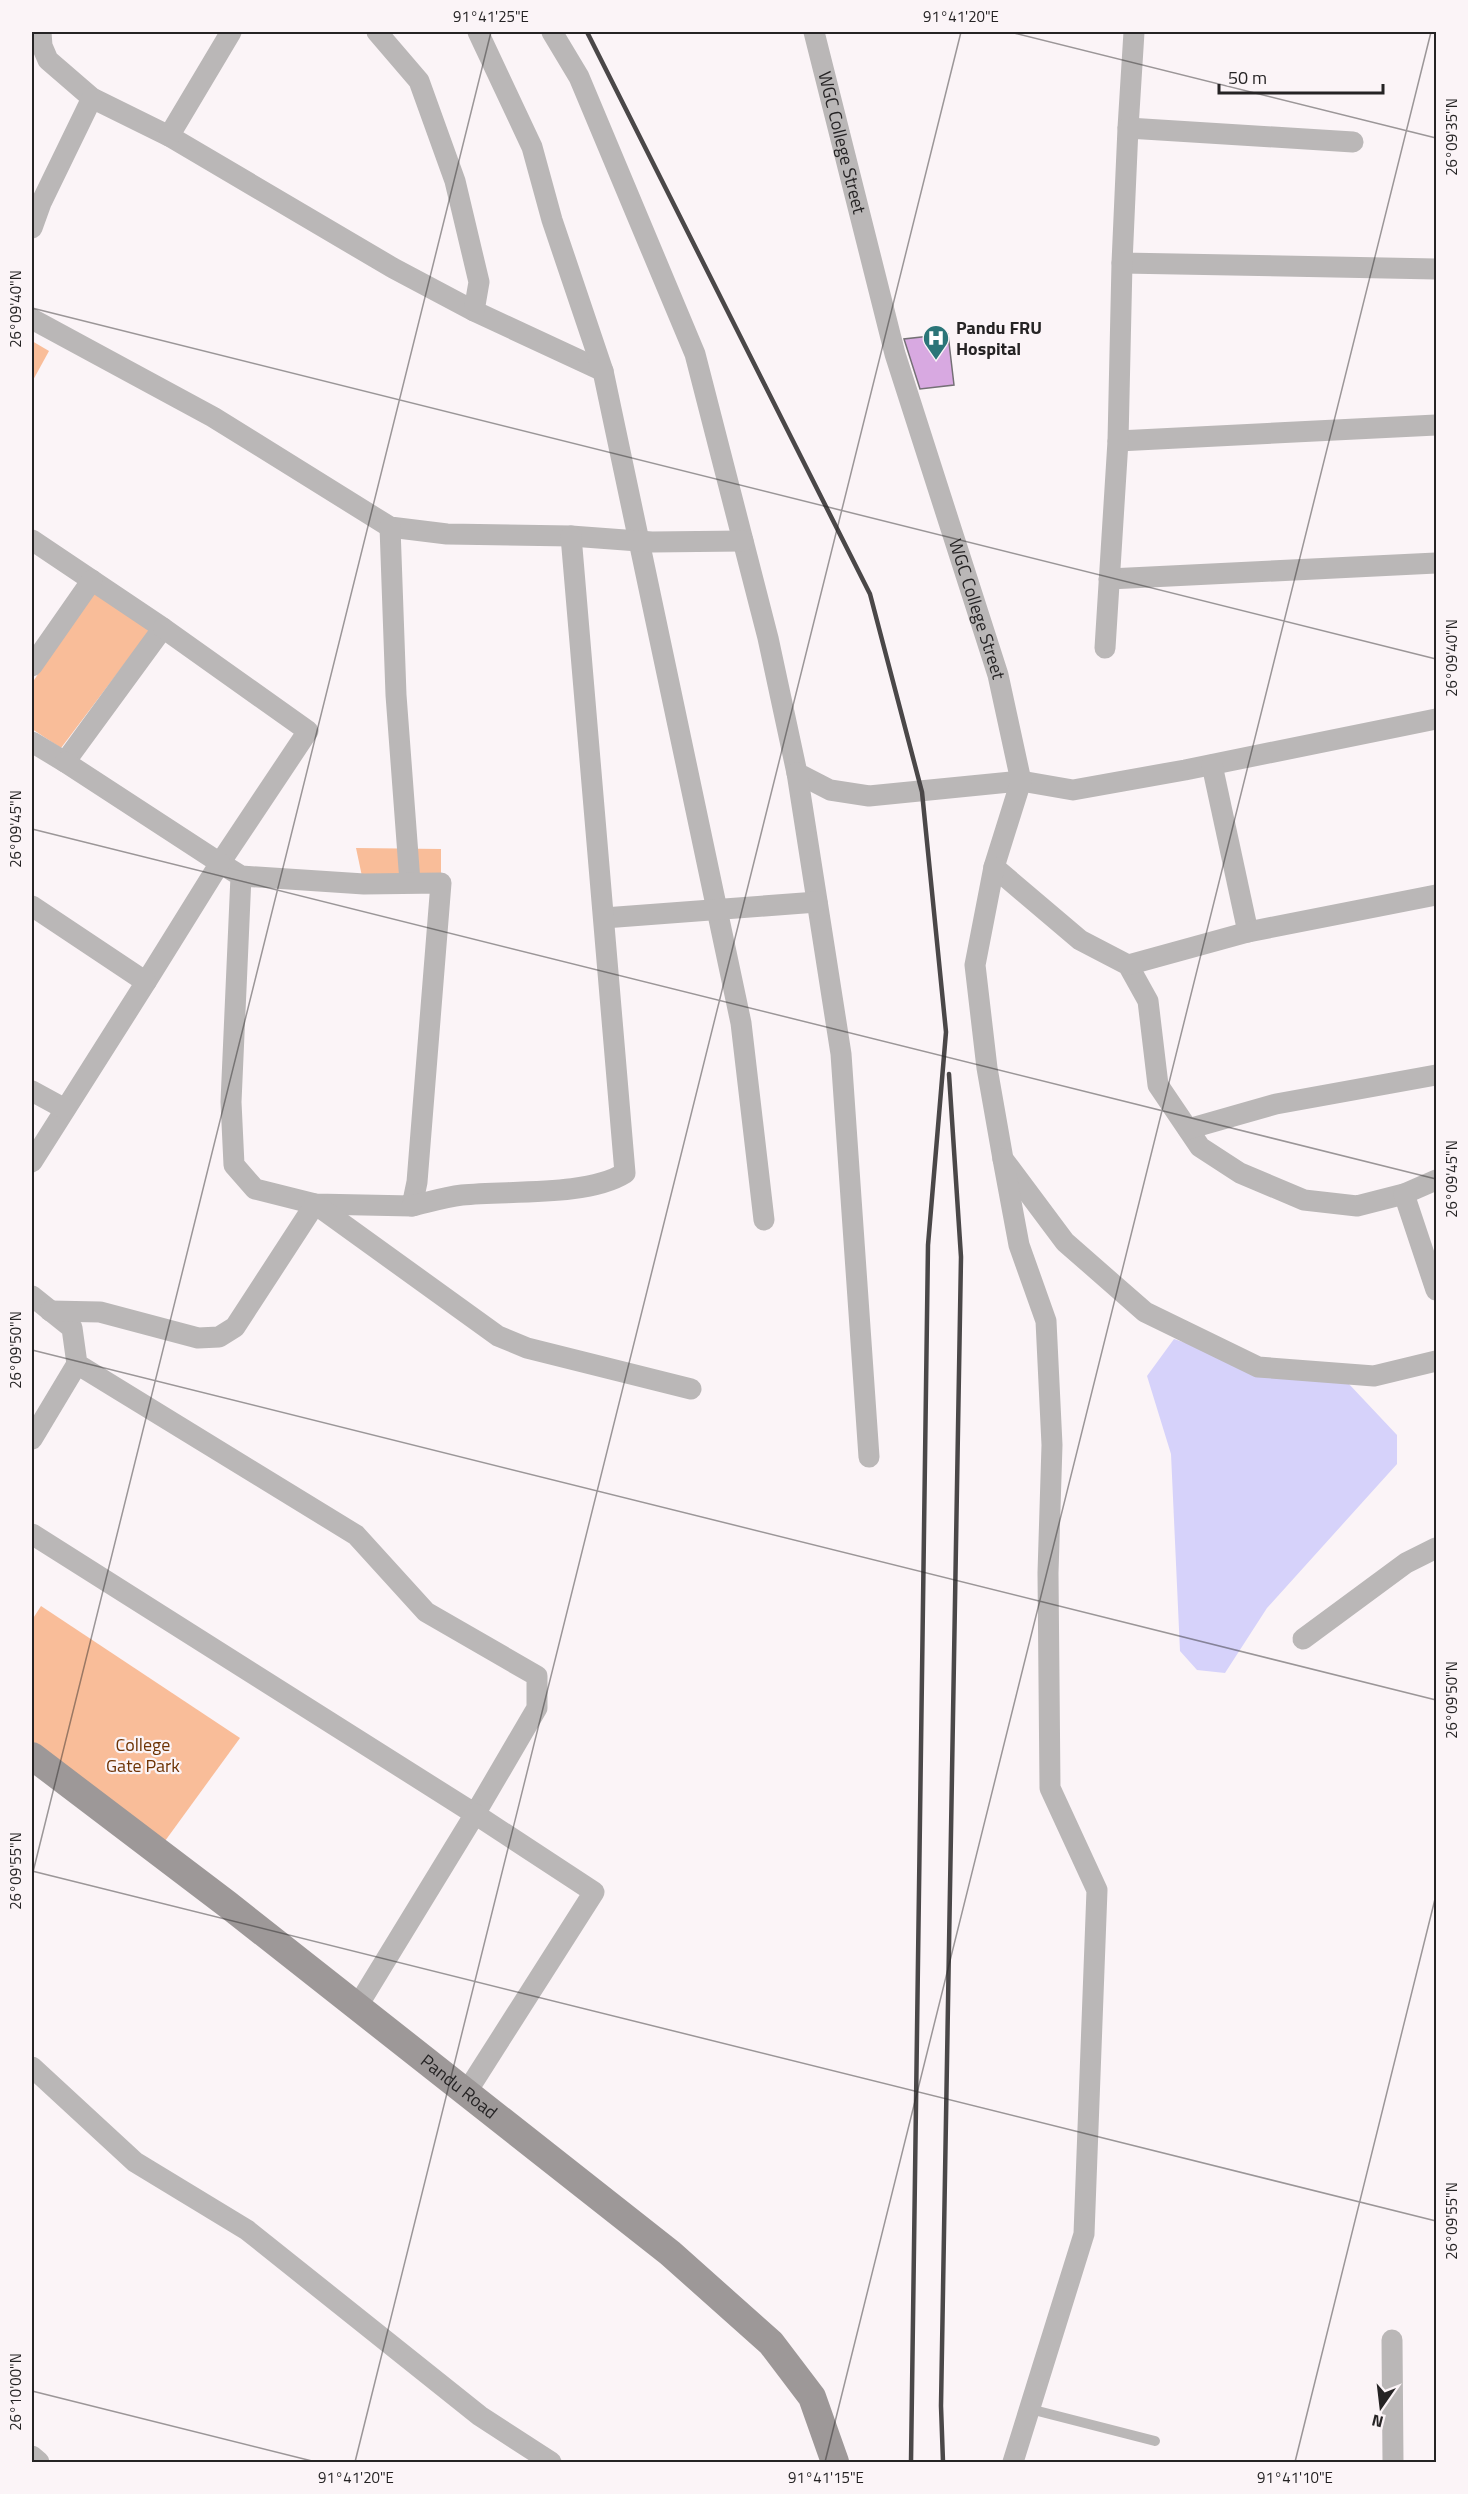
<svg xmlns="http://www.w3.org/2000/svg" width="1468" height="2494" font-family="'Titillium Web',sans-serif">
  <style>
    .green { fill: #f9bd99 }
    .water { fill: #d6d2fa }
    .building { fill: #d8a9e1; stroke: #747075; stroke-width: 1.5 }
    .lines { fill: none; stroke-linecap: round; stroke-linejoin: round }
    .lane { stroke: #bab7b7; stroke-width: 10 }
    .street { stroke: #bab7b7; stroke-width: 21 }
    .secondary { stroke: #9d9898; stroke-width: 28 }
    .rail { stroke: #4a4748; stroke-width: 4.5 }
    .ticks { fill: none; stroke: #252324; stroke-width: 1.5; stroke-opacity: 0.45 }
    .labels { text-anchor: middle; stroke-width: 4.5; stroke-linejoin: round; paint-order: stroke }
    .street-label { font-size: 18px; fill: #252324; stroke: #fbf4f7 }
    .poi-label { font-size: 18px; font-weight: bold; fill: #252324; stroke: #fbf4f7; text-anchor: start }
    .park-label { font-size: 18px; fill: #6c3203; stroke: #fbf4f7 }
    .neatline { fill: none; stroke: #252324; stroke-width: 2 }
    .ticks-label { font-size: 15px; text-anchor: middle; fill: #252324 }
  </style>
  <rect width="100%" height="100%" fill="#fbf4f7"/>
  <!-- green -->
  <g class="green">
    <path d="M 32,341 L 49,351 L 32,382 Z"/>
    <path d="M 94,592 L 153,626 L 61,748 L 32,729 L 32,683 Z"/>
    <path d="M 356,848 L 441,849 L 441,880 L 363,881 Z"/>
    <path d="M 41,1606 L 240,1738 L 157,1852 L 32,1756 L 32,1620 Z"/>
  </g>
  <!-- water -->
  <path class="water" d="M 1174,1339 L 1258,1367 L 1348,1383 L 1397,1435 L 1397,1464 L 1267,1608 L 1225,1673 L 1197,1670 L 1180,1651 L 1171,1454 L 1147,1376 Z"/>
  <!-- building -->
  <path class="building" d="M 948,334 L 954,385 L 920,389 L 904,339 Z"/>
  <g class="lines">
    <!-- lane -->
    <path class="lane" d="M 1030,2409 L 1155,2441"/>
    <!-- street -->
    <g class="street">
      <path d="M 41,32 L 42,46 L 48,60 L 92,98 L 169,136 L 393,268 L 474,311 L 603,371"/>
      <path d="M 377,32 L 419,81 L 455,181 L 479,282 L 474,311"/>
      <path d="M 478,32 L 532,147 L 552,220 L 603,371 L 741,1023 L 764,1220"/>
      <path d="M 552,32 L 579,77 L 695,354 L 768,638 L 797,773 L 830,790 L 869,796 L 1021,781 L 1073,790 L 1185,770 L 1436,719"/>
      <path id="s1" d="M 814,32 L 895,354 L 998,675 L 1021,781 L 994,867 L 1080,940 L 1128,965 L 1148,1001 L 1158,1085 L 1200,1147 L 1240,1173 L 1304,1200 L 1357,1206 L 1404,1194"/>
      <path d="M 1128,128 L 1134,32"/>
      <path d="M 169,136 L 231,32"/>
      <path d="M 1353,142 L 1128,128 L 1122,263 L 1436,269"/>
      <path d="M 32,228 L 41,203 L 92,98"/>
      <path d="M 32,319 L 213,417 L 390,527 L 447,534 L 571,536 L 652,542 L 743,541"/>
      <path d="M 1118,441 L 1436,425"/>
      <path d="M 390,527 L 396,695 L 410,882"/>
      <path d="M 32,540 L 163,628 L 65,762 L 32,742"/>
      <path d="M 1109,579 L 1436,563"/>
      <path d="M 163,628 L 308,731 L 220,863 L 241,876 L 364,884 L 441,883 L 417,1182 L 412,1206 L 315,1204 L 255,1189 L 234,1165 L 231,1102 L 241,876"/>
      <path d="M 1105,648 L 1118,441 L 1122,263"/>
      <path d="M 32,666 L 92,580"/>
      <path d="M 65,762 L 220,863 L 146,982"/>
      <path d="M 1212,765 L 1248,932"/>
      <path d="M 797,773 L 841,1054 L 869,1457"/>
      <path d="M 994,867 L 975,965 L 987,1068 L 1003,1159 L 1065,1242 L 1145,1312 L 1258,1367 L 1374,1376 L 1436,1361"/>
      <path d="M 32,906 L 146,982 L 32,1162"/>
      <path d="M 604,918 L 817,902"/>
      <path d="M 1128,965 L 1248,932 L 1436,895"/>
      <path d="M 32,1091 L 65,1109"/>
      <path d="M 1188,1129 L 1276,1104 L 1436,1075"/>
      <path d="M 1003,1159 L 1019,1245 L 1046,1321 L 1052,1445 L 1048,1573 L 1050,1788 L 1097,1890 L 1084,2234 L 1013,2462"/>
      <path d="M 1436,1180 L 1404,1194 L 1436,1290"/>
      <path d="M 412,1206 C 429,1202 445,1197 462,1195 C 507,1190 587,1197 625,1173 L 571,536"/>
      <path d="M 32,1296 L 72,1328 L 77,1364 L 356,1535 L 426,1612 L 537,1676 L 537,1708 L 475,1814 L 32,1534"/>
      <path d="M 50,1311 L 100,1312 L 198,1338 L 219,1337 L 235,1327 L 315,1204 L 498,1336 L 527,1348 L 691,1389"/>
      <path d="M 32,1439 L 77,1364"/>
      <path d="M 1303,1639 L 1406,1563 L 1436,1548"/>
      <path d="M 357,2007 L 475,1814 L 594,1892 L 466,2093"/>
      <path d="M 32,2067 L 135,2162 L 247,2230 L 480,2416 L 551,2462"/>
      <path d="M 1392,2340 L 1393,2462"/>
      <path d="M 32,2456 L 39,2462"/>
    </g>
    <!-- secondary -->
    <path class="secondary" id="s2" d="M 32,1756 L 227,1904 L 670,2253 L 771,2343 L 812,2397 L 835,2462"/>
    <!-- rail -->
    <g class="rail">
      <path d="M 587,32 L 870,594 L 922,792 L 946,1032 L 928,1245 L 911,2462"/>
      <path d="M 943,2462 L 941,2406 L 961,1257 L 949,1074"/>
    </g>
  </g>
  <!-- ticks -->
  <path class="ticks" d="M 1010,32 L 1436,138M 32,308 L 1436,659M 32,829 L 1436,1179M 32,1350 L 1436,1700M 32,1871 L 1436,2221M 32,1876 L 491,32M 32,2391 L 316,2462M 355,2462 L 961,32M 825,2462 L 1431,32M 1295,2462 L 1436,1895"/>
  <!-- icons -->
  <defs>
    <g id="hospital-pin" transform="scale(1.35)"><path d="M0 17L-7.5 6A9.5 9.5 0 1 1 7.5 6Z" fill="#2b7578" stroke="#fbf4f7"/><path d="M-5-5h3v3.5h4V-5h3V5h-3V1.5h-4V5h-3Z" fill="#fff"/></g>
  </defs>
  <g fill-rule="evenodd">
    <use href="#hospital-pin" x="936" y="338"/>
  </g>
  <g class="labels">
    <!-- street labels -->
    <g class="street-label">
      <text dy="6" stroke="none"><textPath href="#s1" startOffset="114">WGC College Street</textPath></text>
      <text dy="6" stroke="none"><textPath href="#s1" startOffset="600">WGC College Street</textPath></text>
      <text dy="6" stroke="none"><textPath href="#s2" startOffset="540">Pandu Road</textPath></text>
    </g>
    <!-- poi labels -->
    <g class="poi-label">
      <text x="956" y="334">Pandu FRU<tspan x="956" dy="21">Hospital</tspan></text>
    </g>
    <!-- park labels -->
    <g class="park-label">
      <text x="143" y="1751">College<tspan x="143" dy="21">Gate Park</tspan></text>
    </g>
  </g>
  <!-- border -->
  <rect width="1468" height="2494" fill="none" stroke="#fbf4f7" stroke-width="66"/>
  <!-- north arrow -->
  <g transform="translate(1381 2407) rotate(194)" stroke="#fbf4f7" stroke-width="4.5" paint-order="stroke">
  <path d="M0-4.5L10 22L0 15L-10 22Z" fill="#252324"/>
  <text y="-9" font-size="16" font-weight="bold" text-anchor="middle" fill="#252324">N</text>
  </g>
  <!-- scale -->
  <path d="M1219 84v9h164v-9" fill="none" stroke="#252324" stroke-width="3"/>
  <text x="1228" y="84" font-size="18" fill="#252324" stroke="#fbf4f7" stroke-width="4.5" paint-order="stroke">50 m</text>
  <rect x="33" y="33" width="1402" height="2428" class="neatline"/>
  <g class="ticks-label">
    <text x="491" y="22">91°41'25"E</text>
    <text x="961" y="22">91°41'20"E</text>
    <text transform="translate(1452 137) rotate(-90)" y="5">26°09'35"N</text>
    <text transform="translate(16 309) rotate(-90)" y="5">26°09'40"N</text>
    <text transform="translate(1452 658) rotate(-90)" y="5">26°09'40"N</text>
    <text transform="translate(16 829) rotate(-90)" y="5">26°09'45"N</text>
    <text transform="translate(1452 1179) rotate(-90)" y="5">26°09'45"N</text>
    <text transform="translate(16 1350) rotate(-90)" y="5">26°09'50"N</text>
    <text transform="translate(1452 1700) rotate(-90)" y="5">26°09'50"N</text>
    <text transform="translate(16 1871) rotate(-90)" y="5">26°09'55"N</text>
    <text transform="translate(1452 2221) rotate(-90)" y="5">26°09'55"N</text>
    <text transform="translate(16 2392) rotate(-90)" y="5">26°10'00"N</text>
    <text x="356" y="2483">91°41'20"E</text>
    <text x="826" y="2483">91°41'15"E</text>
    <text x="1295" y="2483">91°41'10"E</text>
  </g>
</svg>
